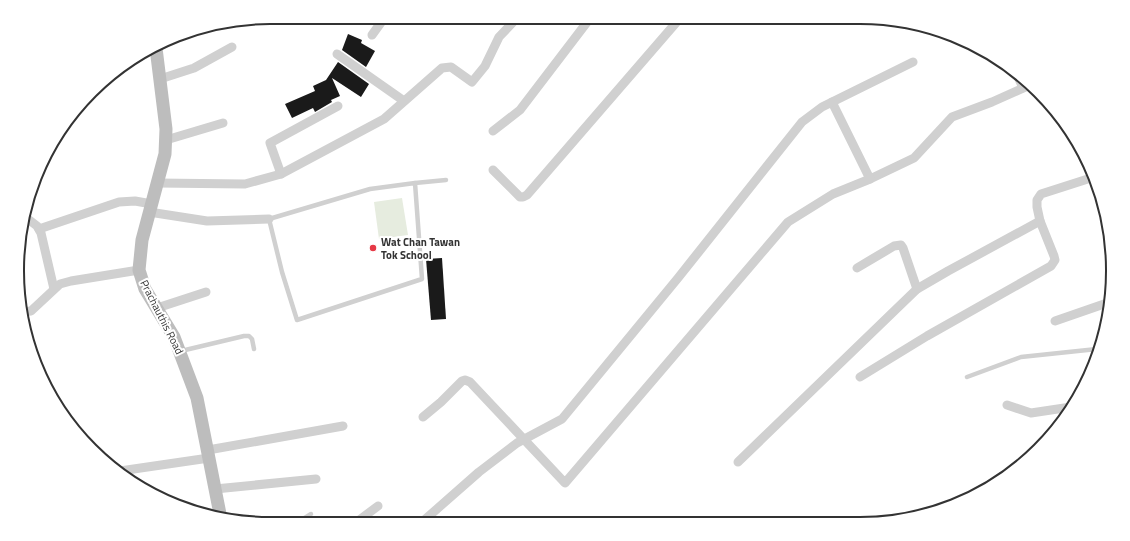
<svg xmlns="http://www.w3.org/2000/svg" width="1130" height="541" font-family="'Titillium Web',sans-serif">
  <style>
    .green { fill: #e6ecdf }
    .building { fill: #1a1a1a }
    .lines { fill: none; stroke-linecap: round; stroke-linejoin: round }
    .lane { stroke: #d0d0d0; stroke-width: 4.5 }
    .street { stroke: #d0d0d0; stroke-width: 9 }
    .secondary { stroke: #bdbdbd; stroke-width: 13 }
    .poi-dot { fill: #e63946; stroke: #fff; stroke-width: 1.5 }
    .labels { text-anchor: middle; stroke-width: 4; stroke-linejoin: round; paint-order: stroke }
    .poi-label { font-size: 11px; font-weight: bold; fill: #333; stroke: #fff; text-anchor: start }
    .street-label { font-size: 11px; fill: #333; stroke: #fff }
    .rim { fill: none; stroke: #333; stroke-width: 2 }
  </style>
  <rect width="100%" height="100%" fill="#fff"/>
  <!-- green -->
  <path class="green" d="M 402,198 L 408,235 L 379,239 L 374,202 Z"/>
  <!-- building -->
  <g class="building">
    <path d="M 348,34 L 362,40 L 361,43 L 375,51 L 366,67 L 342,50 Z"/>
    <path d="M 338,62 L 369,84 L 361,97 L 332,78 L 340,96 L 331,100 L 332,102 L 315,112 L 313,108 L 292,118 L 285,104 L 315,91 L 313,86 L 326,80 Z"/>
    <path d="M 442,258 L 446,319 L 431,320 L 426,259 Z"/>
  </g>
  <g class="lines">
    <!-- lane -->
    <g class="lane">
      <path d="M 415,183 L 422,279 L 297,320 L 282,272 L 269,219 L 370,189 Z"/>
      <path d="M 415,183 L 446,180"/>
      <path d="M 181,351 L 244,336 L 249,336 L 252,339 L 254,349"/>
      <path d="M 967,377 L 1021,357 L 1097,349"/>
      <path d="M 295,524 L 311,514"/>
    </g>
    <!-- street -->
    <g class="street">
      <path d="M 372,35 L 385,17"/>
      <path d="M 337,54 L 404,101"/>
      <path d="M 1018,77 L 1023,88"/>
      <path d="M 160,79 L 194,68 L 232,47"/>
      <path d="M 832,102 L 870,179 L 914,158 L 952,117 L 992,102 L 1030,85"/>
      <path d="M 493,131 L 520,110 L 591,17"/>
      <path d="M 166,140 L 223,123"/>
      <path d="M 493,170 L 520,197 L 523,197 L 527,195 L 681,17"/>
      <path d="M 281,174 L 270,143 L 338,106"/>
      <path d="M 157,183 L 245,184 L 281,174 L 384,119 L 442,68 L 451,67 L 472,82 L 485,66 L 499,37 L 518,17"/>
      <path d="M 149,212 L 207,221 L 269,219"/>
      <path d="M 24,216 L 37,226 L 41,233 L 54,289"/>
      <path d="M 39,229 L 119,202 L 135,201 L 152,204"/>
      <path d="M 857,268 L 894,246 L 901,245 L 903,248 L 917,289"/>
      <path d="M 157,308 L 206,292"/>
      <path d="M 22,312 L 31,311 L 60,284 L 71,281 L 139,270"/>
      <path d="M 1055,321 L 1107,303"/>
      <path d="M 860,377 L 927,336 L 1051,266 L 1055,260 L 1054,256 L 1040,221"/>
      <path d="M 1007,405 L 1031,413 L 1071,407"/>
      <path d="M 423,417 L 441,402 L 462,381 L 465,380 L 470,382 L 565,483 L 788,222 L 833,194 L 870,179"/>
      <path d="M 208,450 L 343,426"/>
      <path d="M 738,462 L 917,289 L 948,271 L 1040,221 L 1037,207 L 1037,200 L 1041,194 L 1094,177"/>
      <path d="M 120,471 L 209,458"/>
      <path d="M 1001,477 L 1007,476"/>
      <path d="M 215,489 L 316,479"/>
      <path d="M 421,523 L 479,472 L 517,443 L 562,419 L 678,278 L 802,122 L 822,107 L 913,62"/>
      <path d="M 354,524 L 378,506"/>
    </g>
    <!-- secondary -->
    <path class="secondary" d="M 156,48 L 166,129 L 165,154 L 142,240 L 139,270 L 145,289 L 174,337 L 197,398 L 220,514"/>
  </g>
  <!-- markers -->
  <circle class="poi-dot" cx="373" cy="248" r="4"/>
  <g class="labels">
    <!-- poi labels -->
    <g class="poi-label">
      <text x="381" y="246">Wat Chan Tawan<tspan x="381" dy="13">Tok School</tspan></text>
    </g>
    <!-- street labels -->
    <g class="street-label">
      <text transform="translate(162 317) rotate(63)" y="4">Prachauthis Road</text>
    </g>
  </g>
  <!-- crop -->
  <path d="M0 0H1130V541H0ZM270 24H860A246 246 0 0 1 1106 270V271A246 246 0 0 1 860 517H270A246 246 0 0 1 24 271V270A246 246 0 0 1 270 24Z" fill="#fff" fill-rule="evenodd"/>
  <path class="rim" d="M270 24H860A246 246 0 0 1 1106 270V271A246 246 0 0 1 860 517H270A246 246 0 0 1 24 271V270A246 246 0 0 1 270 24Z"/>
</svg>
